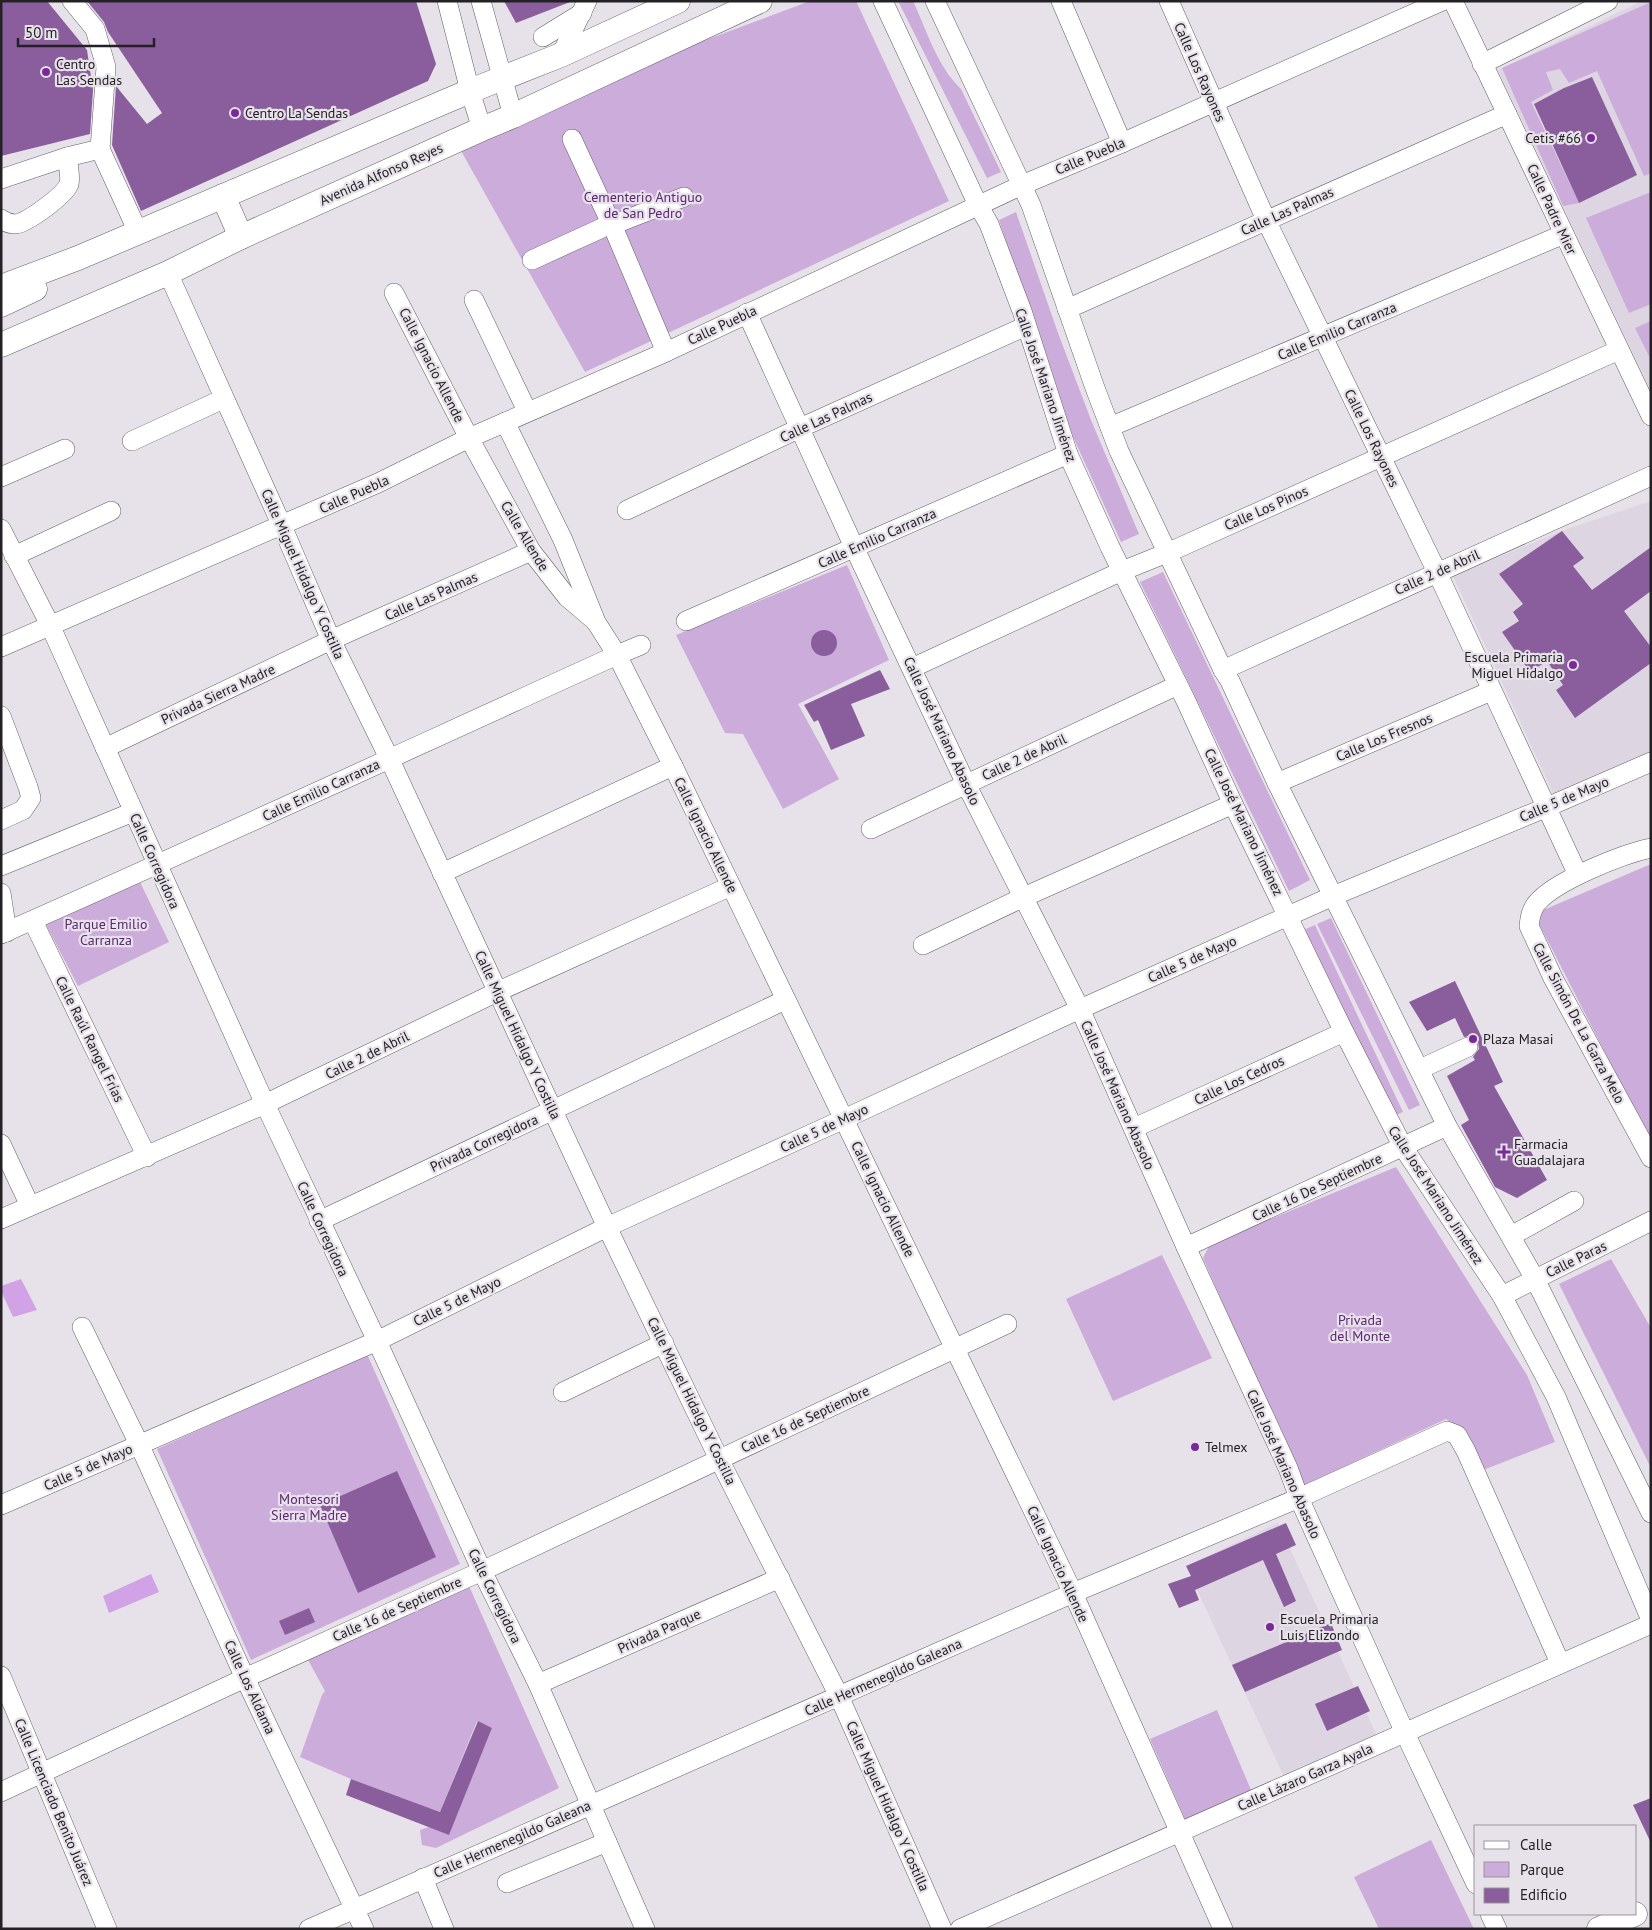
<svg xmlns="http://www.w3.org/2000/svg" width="1652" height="1930" font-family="'PT Sans',sans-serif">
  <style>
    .built { fill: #ded5e2 }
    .green { fill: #ccacda }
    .water { fill: #d1a3e6 }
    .building { fill: #8a5e9d }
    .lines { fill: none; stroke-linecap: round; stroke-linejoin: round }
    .minor-casing { stroke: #635e65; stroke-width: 20 }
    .major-casing { stroke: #635e65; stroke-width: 25 }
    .minor { stroke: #fff; stroke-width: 19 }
    .major { stroke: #fff; stroke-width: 24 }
    .poi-dot { fill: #7a2999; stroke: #e7e2e9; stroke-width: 2 }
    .labels { text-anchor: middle; stroke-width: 4.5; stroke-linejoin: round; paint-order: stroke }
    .poi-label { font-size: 14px; fill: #232124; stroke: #e7e2e9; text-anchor: start }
    .street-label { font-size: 14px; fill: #232124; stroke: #e7e2e9 }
    .park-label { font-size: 14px; fill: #5e2574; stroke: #e7e2e9 }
  </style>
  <rect width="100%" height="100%" fill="#e7e2e9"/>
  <!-- built -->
  <g class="built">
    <path d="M 1642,1 L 1651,1 L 1651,391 L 1498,70 Z"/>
    <path d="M 1651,501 L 1651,754 L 1555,797 L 1453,576 L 1561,531 Z"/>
    <path d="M 1278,1523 L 1378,1738 L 1286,1781 L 1186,1566 Z"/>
  </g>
  <!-- green -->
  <g class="green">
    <path d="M 810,1 L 856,1 L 949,201 L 585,372 L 460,149 L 655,59 Z"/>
    <path d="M 898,1 L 913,1 C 927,31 937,66 961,89 L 1001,172 L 987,178 Z"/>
    <path d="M 1651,2 L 1651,173 L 1644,176 L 1597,71 L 1569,83 L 1560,69 L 1546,72 L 1553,90 L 1531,102 L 1579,203 L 1563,206 L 1502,68 Z"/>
    <path d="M 1651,192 L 1651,304 L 1629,313 L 1586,218 Z"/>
    <path d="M 1016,212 L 1058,333 L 1091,420 L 1139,534 L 1121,542 L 1069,428 L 1053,386 L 999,220 Z"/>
    <path d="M 1651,321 L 1651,360 L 1635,328 Z"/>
    <path d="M 847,565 L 889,660 L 798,704 L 839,779 L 783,809 L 743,734 L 725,733 L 676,635 Z"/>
    <path d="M 1163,572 L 1310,880 L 1289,891 L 1140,582 Z"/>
    <path d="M 1651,864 L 1651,1142 L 1534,914 Z"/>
    <path d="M 138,878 L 169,942 L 78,986 L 44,921 Z"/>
    <path d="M 1331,918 L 1420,1105 L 1409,1110 L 1317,924 Z"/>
    <path d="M 1315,925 L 1403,1112 L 1392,1117 L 1301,931 Z"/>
    <path d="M 1396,1167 L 1527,1375 L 1555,1442 L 1478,1472 L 1458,1427 L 1446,1419 L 1303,1486 L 1203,1258 L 1210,1244 Z"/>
    <path d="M 1162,1255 L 1212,1358 L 1113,1401 L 1066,1299 Z"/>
    <path d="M 1611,1259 L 1651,1328 L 1651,1468 L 1559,1284 Z"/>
    <path d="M 367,1354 L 460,1564 L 251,1660 L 157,1449 Z"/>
    <path d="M 469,1586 L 559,1788 L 436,1848 L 422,1845 L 420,1830 L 429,1827 L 449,1834 L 492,1728 L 477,1721 L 440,1812 L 351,1779 L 300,1757 L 322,1695 L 325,1691 L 307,1658 Z"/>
    <path d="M 1217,1710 L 1251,1790 L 1185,1819 L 1150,1739 Z"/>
    <path d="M 1431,1840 L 1474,1929 L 1379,1929 L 1354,1877 Z"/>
  </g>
  <!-- water -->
  <g class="water">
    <path d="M 21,1279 L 37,1310 L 13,1317 L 1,1291 L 1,1286 Z"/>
    <path d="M 151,1574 L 159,1592 L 109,1613 L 103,1596 Z"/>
  </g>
  <!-- building -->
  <g class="building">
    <path d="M 1,1 L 47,1 L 87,50 L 93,90 L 90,134 L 1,156 Z"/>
    <path d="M 87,1 L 416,1 L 436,64 L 428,81 L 141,211 L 112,145 L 116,86 L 147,124 L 162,113 L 108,32 L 104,22 Z"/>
    <path d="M 504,1 L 570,1 L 570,2 L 516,23 Z"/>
    <path d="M 1592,77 L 1637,175 L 1579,203 L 1534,104 L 1564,88 Z"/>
    <path d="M 1562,531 L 1584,558 L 1573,566 L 1592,590 L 1651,547 L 1651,591 L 1624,611 L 1651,647 L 1651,663 L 1575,718 L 1556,690 L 1563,685 L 1547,661 L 1530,672 L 1502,632 L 1519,621 L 1513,612 L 1523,604 L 1499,574 Z"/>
    <circle cx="824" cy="643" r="13"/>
    <path d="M 880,670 L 890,689 L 851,704 L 865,736 L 831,750 L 818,720 L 814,722 L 804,705 Z"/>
    <path d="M 1455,981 L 1503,1082 L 1494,1086 L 1547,1180 L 1517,1198 L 1495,1187 L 1461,1125 L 1469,1120 L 1447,1076 L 1475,1060 L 1473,1057 L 1479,1049 L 1478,1042 L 1470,1036 L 1464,1037 L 1455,1018 L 1427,1031 L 1409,1002 Z"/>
    <path d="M 397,1471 L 436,1557 L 358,1593 L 320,1505 Z"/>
    <path d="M 1286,1523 L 1296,1545 L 1276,1554 L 1296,1601 L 1284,1607 L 1263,1560 L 1195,1590 L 1199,1600 L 1179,1608 L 1168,1584 L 1191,1576 L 1186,1566 Z"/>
    <path d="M 309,1608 L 315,1622 L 285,1635 L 279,1621 Z"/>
    <path d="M 1331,1623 L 1342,1650 L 1245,1692 L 1232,1665 Z"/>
    <path d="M 1358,1686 L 1370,1711 L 1327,1731 L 1315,1704 Z"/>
    <path d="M 478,1721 L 492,1728 L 449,1835 L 346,1795 L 351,1779 L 440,1812 Z"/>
    <path d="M 1651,1798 L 1651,1843 L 1633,1805 Z"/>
  </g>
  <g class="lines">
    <!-- minor casing -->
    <g class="minor-casing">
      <g id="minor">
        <path d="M 72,1 L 95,29 L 106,67 L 100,149"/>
        <path d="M 447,1 L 470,91 L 482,129"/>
        <path d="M 481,1 L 513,116"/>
        <path d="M 883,1 L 978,205 L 989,224 L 1022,311 L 1068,454 L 1110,547 L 1186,701 L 1233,804 L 1344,1032 L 1403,1147 L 1502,1296 L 1556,1397 L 1651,1620"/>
        <path d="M 935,1 L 1031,205 L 1095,388 L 1119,451 L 1223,670 L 1230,681 L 1277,783 L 1447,1126 L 1535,1279 L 1651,1513"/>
        <path d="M 1061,1 L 1122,143"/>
        <path d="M 1169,1 L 1266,220 L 1437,572 L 1578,875"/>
        <path d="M 1453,1 L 1651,416"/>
        <path d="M 543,37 L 582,13"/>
        <path d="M 561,55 L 587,1"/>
        <path d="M 1482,64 L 1608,1"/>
        <path d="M 572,139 L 608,217"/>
        <path d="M 1,179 L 67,157 L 100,149 L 138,232"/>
        <path d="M 1,219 C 5,222 11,224 16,224 C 28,222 64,196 69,184 C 71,177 68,165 67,157"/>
        <path d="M 620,222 L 684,197"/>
        <path d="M 616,234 L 666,352"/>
        <path d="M 532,260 L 602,228"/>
        <path d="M 168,273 L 282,526 L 331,640 L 389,758 L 607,1227 L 719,1459 L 839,1696 L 942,1929"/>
        <path d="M 394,293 L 469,438 L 531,551 L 567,597 L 594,620"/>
        <path d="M 474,300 L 527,411"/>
        <path d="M 1067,309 L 1507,114"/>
        <path d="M 747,313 L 854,547 L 966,784 L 1080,1009 L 1186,1247 L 1288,1468 L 1299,1498 L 1405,1733 L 1476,1884"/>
        <path d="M 505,422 L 563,540 L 596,622 L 617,655 L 673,766 L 1073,1593 L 1223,1929"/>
        <path d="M 1110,427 L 1564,234"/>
        <path d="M 132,441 L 223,399"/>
        <path d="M 1,477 L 65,449"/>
        <path d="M 627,510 L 800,428 L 1026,326"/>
        <path d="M 1,529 L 50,625 L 265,1104 L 377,1341 L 482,1571 L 538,1684 L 645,1929"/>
        <path d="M 14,556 L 111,511"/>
        <path d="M 686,621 L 1068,454"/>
        <path d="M 1,647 L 378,483 L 469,438 L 666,352 L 1022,185 L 1122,143 L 1442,1"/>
        <path d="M 912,668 L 1122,571 L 1167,553 L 1619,350"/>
        <path d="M 1223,670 L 1651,476"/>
        <path d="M 1,716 L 28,787 L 31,798 L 23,810 L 1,820"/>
        <path d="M 105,748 L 331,640 L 531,551"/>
        <path d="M 1277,783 L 1491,691"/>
        <path d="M 871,829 L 1178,685"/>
        <path d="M 1651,848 C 1623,854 1554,881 1536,904 C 1531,911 1530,917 1529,926 L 1553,978 L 1651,1158"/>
        <path d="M 1,866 L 133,812"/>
        <path d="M 442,873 L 673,766"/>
        <path d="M 1,893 L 7,932"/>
        <path d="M 33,921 L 147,1157"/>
        <path d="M 1,934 C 208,843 412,748 617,655 L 641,645"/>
        <path d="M 923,945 L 1024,897 L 1233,804"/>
        <path d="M 1420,1069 L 1468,1047"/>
        <path d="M 1134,1128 L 1344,1032"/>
        <path d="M 1,1144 L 30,1206"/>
        <path d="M 1,1219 L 265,1104 L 499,991 L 731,886"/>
        <path d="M 319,1221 L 785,1000"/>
        <path d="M 1511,1236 L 1574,1201"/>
        <path d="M 1186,1247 L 1447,1126"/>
        <path d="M 1502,1296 L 1651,1221"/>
        <path d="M 82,1327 L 139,1444 L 245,1678 L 364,1929"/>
        <path d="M 563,1392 L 664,1343"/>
        <path d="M 1,1505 L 377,1341 L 607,1227 L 844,1119 L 1080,1009 L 1333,896 L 1545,808 L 1651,762"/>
        <path d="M 1,1676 L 107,1929"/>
        <path d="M 538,1684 L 780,1578"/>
        <path d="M 1,1792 L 245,1678 L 482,1571 L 1007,1324"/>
        <path d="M 423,1878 L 444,1929"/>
        <path d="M 507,1883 L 607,1842"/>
        <path d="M 1490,1914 L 1497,1929"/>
        <path d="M 309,1929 L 1073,1593 L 1299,1498 L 1447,1431 L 1457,1435 L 1466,1451 L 1560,1663"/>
        <path d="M 960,1929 L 1651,1624"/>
      </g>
    </g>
    <!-- major casing -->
    <g class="major-casing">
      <g id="major">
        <path d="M 223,196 L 241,237"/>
        <path d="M 1,287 L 78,258 L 470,91 L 561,55 L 678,1"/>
        <path d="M 1,305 L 35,289"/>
        <path d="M 1,345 L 168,273 L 241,237 L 482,129 L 513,116 L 760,1"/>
        <path d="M 1599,1929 L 1635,1914"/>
      </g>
    </g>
    <!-- minor -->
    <use href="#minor" class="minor"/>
    <!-- major -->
    <use href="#major" class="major"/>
  </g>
  <!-- markers -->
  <g class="poi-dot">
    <circle cx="46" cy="72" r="5"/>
    <circle cx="235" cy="113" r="5"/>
    <circle cx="1591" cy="138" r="5"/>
    <circle cx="1573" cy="665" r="5"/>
    <circle cx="1473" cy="1039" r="5"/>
    <path d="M1501.5 1144.5h5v5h5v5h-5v5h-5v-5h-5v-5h5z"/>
    <circle cx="1195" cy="1447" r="5"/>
    <circle cx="1270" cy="1627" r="5"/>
  </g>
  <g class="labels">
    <!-- poi labels -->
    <g class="poi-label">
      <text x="56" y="69">Centro<tspan x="56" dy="16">Las Sendas</tspan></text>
      <text x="245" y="118">Centro La Sendas</text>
      <text x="1581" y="143" text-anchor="end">Cetis #66</text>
      <text x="1563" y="662" text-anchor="end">Escuela Primaria<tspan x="1563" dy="16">Miguel Hidalgo</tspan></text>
      <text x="1483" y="1044">Plaza Masai</text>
      <text x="1514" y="1149">Farmacia<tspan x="1514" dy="16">Guadalajara</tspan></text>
      <text x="1205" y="1452">Telmex</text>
      <text x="1280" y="1624">Escuela Primaria<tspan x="1280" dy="16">Luis Elizondo</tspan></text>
    </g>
    <!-- street labels -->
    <g class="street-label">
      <text transform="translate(1200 72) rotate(66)" y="5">Calle Los Rayones</text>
      <text transform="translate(1090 156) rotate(-23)" y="5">Calle Puebla</text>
      <text transform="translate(381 174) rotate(-24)" y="5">Avenida Alfonso Reyes</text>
      <text transform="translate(1552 209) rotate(65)" y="5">Calle Padre Mier</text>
      <text transform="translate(1287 211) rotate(-24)" y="5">Calle Las Palmas</text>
      <text transform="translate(722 325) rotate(-25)" y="5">Calle Puebla</text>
      <text transform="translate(1337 331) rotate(-23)" y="5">Calle Emilio Carranza</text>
      <text transform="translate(432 365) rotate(63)" y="5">Calle Ignacio Allende</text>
      <text transform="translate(1046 385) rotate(71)" y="5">Calle José Mariano Jiménez</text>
      <text transform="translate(826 417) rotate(-25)" y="5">Calle Las Palmas</text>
      <text transform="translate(1372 438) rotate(64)" y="5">Calle Los Rayones</text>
      <text transform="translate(354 494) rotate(-24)" y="5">Calle Puebla</text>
      <text transform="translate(1266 508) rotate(-24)" y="5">Calle Los Pinos</text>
      <text transform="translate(525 536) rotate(59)" y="5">Calle Allende</text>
      <text transform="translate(877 538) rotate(-24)" y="5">Calle Emilio Carranza</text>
      <text transform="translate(1437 572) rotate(-24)" y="5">Calle 2 de Abril</text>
      <text transform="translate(303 574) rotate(66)" y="5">Calle Miguel Hidalgo Y Costilla</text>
      <text transform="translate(431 596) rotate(-24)" y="5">Calle Las Palmas</text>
      <text transform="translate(218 694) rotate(-25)" y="5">Privada Sierra Madre</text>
      <text transform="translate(942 731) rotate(65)" y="5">Calle José Mariano Abasolo</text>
      <text transform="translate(1384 737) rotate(-23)" y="5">Calle Los Fresnos</text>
      <text transform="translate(1024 757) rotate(-25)" y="5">Calle 2 de Abril</text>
      <text transform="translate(321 790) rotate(-25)" y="5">Calle Emilio Carranza</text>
      <text transform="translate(1564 799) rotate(-23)" y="5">Calle 5 de Mayo</text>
      <text transform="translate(1244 822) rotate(64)" y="5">Calle José Mariano Jiménez</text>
      <text transform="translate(706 835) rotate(64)" y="5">Calle Ignacio Allende</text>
      <text transform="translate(155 861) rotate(66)" y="5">Calle Corregidora</text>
      <text transform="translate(1192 959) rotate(-24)" y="5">Calle 5 de Mayo</text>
      <text transform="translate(1579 1023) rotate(62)" y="5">Calle Simón De La Garza Melo</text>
      <text transform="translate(518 1035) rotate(65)" y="5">Calle Miguel Hidalgo Y Costilla</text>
      <text transform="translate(90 1039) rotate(64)" y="5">Calle Raúl Rangel Frías</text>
      <text transform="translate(367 1055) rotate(-26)" y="5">Calle 2 de Abril</text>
      <text transform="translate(1239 1080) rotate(-25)" y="5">Calle Los Cedros</text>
      <text transform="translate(1118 1095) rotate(66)" y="5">Calle José Mariano Abasolo</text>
      <text transform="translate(824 1128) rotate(-25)" y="5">Calle 5 de Mayo</text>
      <text transform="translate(484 1143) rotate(-25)" y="5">Privada Corregidora</text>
      <text transform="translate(1317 1187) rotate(-25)" y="5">Calle 16 De Septiembre</text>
      <text transform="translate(1436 1195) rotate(57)" y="5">Calle José Mariano Jiménez</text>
      <text transform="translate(883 1199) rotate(64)" y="5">Calle Ignacio Allende</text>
      <text transform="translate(323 1229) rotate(65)" y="5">Calle Corregidora</text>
      <text transform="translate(1576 1259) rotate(-26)" y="5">Calle Paras</text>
      <text transform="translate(457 1301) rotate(-26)" y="5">Calle 5 de Mayo</text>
      <text transform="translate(692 1401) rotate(64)" y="5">Calle Miguel Hidalgo Y Costilla</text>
      <text transform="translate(805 1419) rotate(-25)" y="5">Calle 16 de Septiembre</text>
      <text transform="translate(1284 1464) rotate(66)" y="5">Calle José Mariano Abasolo</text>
      <text transform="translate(88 1467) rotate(-24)" y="5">Calle 5 de Mayo</text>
      <text transform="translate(1058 1564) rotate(65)" y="5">Calle Ignacio Allende</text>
      <text transform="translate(495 1596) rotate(64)" y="5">Calle Corregidora</text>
      <text transform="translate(397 1609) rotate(-24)" y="5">Calle 16 de Septiembre</text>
      <text transform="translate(659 1631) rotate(-24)" y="5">Privada Parque</text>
      <text transform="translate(883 1677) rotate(-24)" y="5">Calle Hermenegildo Galeana</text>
      <text transform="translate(250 1687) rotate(65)" y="5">Calle Los Aldama</text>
      <text transform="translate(1305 1777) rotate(-24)" y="5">Calle Lázaro Garza Ayala</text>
      <text transform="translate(54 1802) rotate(67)" y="5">Calle Licenciado Benito Juárez</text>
      <text transform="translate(888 1806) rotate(66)" y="5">Calle Miguel Hidalgo Y Costilla</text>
      <text transform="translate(512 1839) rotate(-24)" y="5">Calle Hermenegildo Galeana</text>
    </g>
    <!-- park labels -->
    <g class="park-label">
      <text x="643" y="202">Cementerio Antiguo<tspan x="643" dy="16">de San Pedro</tspan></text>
      <text x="106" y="929">Parque Emilio<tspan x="106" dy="16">Carranza</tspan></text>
      <text x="1360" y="1325">Privada<tspan x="1360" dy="16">del Monte</tspan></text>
      <text x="309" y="1504">Montesori<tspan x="309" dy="16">Sierra Madre</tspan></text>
    </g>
  </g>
  <!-- border -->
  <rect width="1652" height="1930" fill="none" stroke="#232124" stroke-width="5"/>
  <!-- legend -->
  <rect x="1474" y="1825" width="162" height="90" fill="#e7e2e9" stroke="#99959a"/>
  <rect x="1484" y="1841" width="25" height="8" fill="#ffffff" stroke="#99959a"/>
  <text x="1520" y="1850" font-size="15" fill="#232124">Calle</text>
  <rect x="1484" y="1862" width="25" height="15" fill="#ccacda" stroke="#99959a"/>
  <text x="1520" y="1875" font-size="15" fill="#232124">Parque</text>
  <rect x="1484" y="1888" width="25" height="15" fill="#8a5e9d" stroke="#99959a"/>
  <text x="1520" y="1900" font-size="15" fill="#232124">Edificio</text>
  <!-- scale -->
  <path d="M18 38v8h136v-8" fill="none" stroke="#232124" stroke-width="2.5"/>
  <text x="25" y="38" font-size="15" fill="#232124" stroke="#e7e2e9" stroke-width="4" paint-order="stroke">50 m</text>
</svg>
